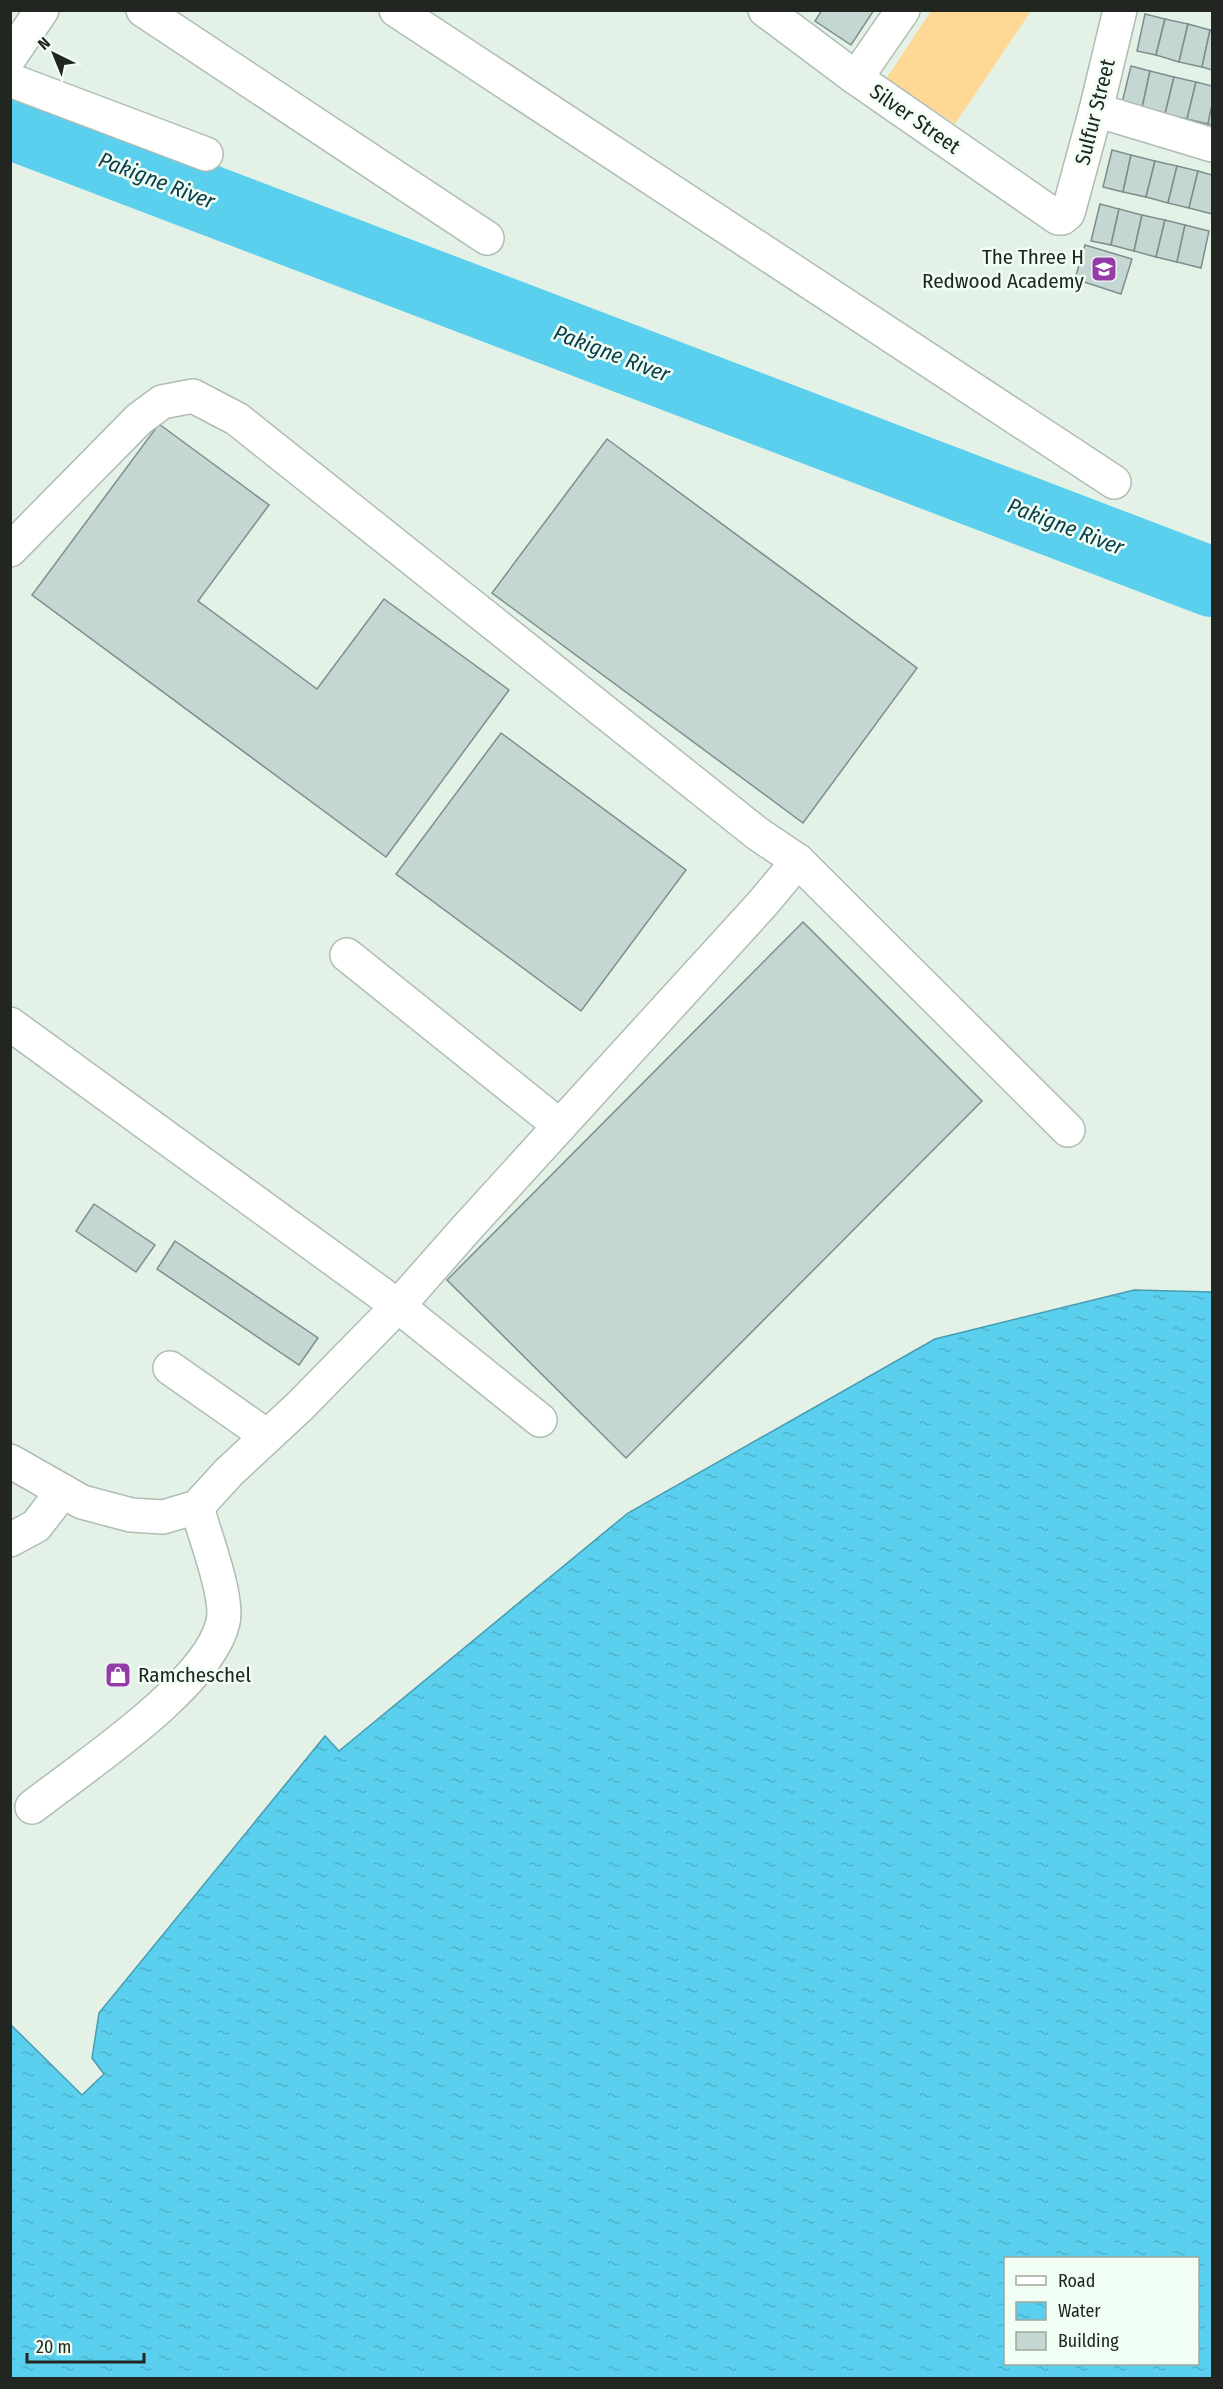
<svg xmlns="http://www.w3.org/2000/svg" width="1223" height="2389" font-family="'Fira Sans Condensed',sans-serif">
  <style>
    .grass { fill: #fed995 }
    .water { fill: url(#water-ripples); stroke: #499cb0; stroke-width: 1.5; fill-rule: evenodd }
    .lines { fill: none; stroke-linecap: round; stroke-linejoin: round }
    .river { stroke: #5acfee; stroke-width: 70 }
    .building { fill: #c4d7d3; stroke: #7d8f8c; stroke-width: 1.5 }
    .minor-casing { stroke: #b0bdb2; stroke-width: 36 }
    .minor { stroke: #fff; stroke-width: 33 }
    .labels { text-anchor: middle; stroke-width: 5; stroke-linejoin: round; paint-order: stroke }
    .street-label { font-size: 21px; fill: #212621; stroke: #f1fef3 }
    .poi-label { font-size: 21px; fill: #212621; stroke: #f1fef3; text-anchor: end }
    .water-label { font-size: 22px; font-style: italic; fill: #0b414e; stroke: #f1fef3 }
  </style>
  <defs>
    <pattern id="water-ripples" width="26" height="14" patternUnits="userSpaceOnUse" patternTransform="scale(1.5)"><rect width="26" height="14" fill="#5acfee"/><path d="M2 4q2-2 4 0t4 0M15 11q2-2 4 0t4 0" fill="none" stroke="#4eb2cc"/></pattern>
  </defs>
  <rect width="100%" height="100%" fill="#e4f1e6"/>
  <!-- grass -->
  <path class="grass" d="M 931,11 L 1031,11 L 955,124 L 886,79 Z"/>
  <!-- water -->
  <path class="water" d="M 1134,1290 L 1212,1292 L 1212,2378 L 11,2378 L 11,2025 L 82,2095 L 104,2074 L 92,2058 L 99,2013 L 325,1736 L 339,1751 L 628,1513 L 935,1339 ZM 1006,2258 L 1198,2258 L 1198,2364 L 1006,2364 Z"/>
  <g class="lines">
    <!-- river -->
    <path class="river" d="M 10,124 L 1212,582"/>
  </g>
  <!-- building -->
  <g class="building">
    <path d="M 822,10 L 874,10 L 851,45 L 815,21 Z"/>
    <path d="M 1145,14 L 1165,19 L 1156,55 L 1137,51 Z"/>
    <path d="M 1165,19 L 1188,24 L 1179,62 L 1156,55 Z"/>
    <path d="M 1188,24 L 1210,30 L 1202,67 L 1179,62 Z"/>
    <path d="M 1210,30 L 1212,31 L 1212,70 L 1202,67 Z"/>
    <path d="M 1131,66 L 1150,71 L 1142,108 L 1122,103 Z"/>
    <path d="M 1150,71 L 1174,77 L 1165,114 L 1142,108 Z"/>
    <path d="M 1174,77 L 1196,82 L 1187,119 L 1165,114 Z"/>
    <path d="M 1196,82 L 1212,86 L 1212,105 L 1208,124 L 1187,119 Z"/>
    <path d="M 1212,105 L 1212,125 L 1208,124 Z"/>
    <path d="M 1112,150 L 1131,155 L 1123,192 L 1103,187 Z"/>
    <path d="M 1131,155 L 1155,161 L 1146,197 L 1123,192 Z"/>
    <path d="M 1155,161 L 1177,166 L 1168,203 L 1146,197 Z"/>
    <path d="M 1177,166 L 1198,171 L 1189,208 L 1168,203 Z"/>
    <path d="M 1198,171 L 1212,175 L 1212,214 L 1189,208 Z"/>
    <path d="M 1100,204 L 1119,209 L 1111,245 L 1091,241 Z"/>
    <path d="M 1119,209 L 1142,215 L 1134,251 L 1111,245 Z"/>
    <path d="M 1142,215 L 1165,220 L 1156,257 L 1134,251 Z"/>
    <path d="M 1165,220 L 1185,225 L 1177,262 L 1156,257 Z"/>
    <path d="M 1185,225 L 1209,231 L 1201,268 L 1177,262 Z"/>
    <path d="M 1085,245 L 1132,259 L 1121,294 L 1075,279 Z"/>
    <path d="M 159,424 L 269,505 L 198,601 L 317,689 L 384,599 L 509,690 L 386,857 L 32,595 Z"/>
    <path d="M 607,439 L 917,668 L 803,823 L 492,593 Z"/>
    <path d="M 501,733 L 686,870 L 581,1011 L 396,874 Z"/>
    <path d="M 803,922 L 982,1101 L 626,1458 L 447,1280 Z"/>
    <path d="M 94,1204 L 155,1245 L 136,1272 L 76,1231 Z"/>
    <path d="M 175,1241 L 318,1338 L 299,1365 L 157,1269 Z"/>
  </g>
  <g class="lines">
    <!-- minor casing -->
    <g class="minor-casing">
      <g id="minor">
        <path d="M 143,10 L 487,238"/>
        <path d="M 396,10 L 1114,482"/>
        <path d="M 765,10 L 856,78 L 1058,218 L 1062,218 L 1068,213 L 1096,110 L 1120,10"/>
        <path d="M 10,57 L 42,10"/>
        <path d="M 856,78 L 903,10"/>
        <path d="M 10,80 L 206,154"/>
        <path d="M 1096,110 L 1212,145"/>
        <path d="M 10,550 L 139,419 L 162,402 L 193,396 L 237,419 L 758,834 L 798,861 L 763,903 L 465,1230 L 398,1306 L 300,1406 L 229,1472 L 197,1507 L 163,1517 L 131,1515 L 82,1502 L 10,1461"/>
        <path d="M 798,861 L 1068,1130"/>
        <path d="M 347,955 L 560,1126"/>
        <path d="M 10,1024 L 398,1306 L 540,1420"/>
        <path d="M 170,1368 L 267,1436"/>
        <path d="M 10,1540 L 36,1526 L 63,1491"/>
        <path d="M 32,1807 C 83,1767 209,1685 223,1622 C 229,1597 204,1534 197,1507"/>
      </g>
    </g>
    <!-- minor -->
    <use href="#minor" class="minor"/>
  </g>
  <!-- icons -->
  <defs>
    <g id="school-square" transform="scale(1.35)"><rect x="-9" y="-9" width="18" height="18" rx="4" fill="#933ba7" stroke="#f1fef3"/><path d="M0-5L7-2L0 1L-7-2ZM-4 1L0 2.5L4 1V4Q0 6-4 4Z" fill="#fff"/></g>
    <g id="shop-square" transform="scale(1.35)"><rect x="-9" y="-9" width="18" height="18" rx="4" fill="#933ba7" stroke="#f1fef3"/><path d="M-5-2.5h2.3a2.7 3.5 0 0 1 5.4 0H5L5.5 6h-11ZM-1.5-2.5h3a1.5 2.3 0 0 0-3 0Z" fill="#fff"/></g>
  </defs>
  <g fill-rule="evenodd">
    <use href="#school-square" x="1104" y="269"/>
    <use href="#shop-square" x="118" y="1675"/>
  </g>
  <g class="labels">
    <!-- street labels -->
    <g class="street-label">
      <text transform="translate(1095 112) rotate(-76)" y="7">Sulfur Street</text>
      <text transform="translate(915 119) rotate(35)" y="7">Silver Street</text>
    </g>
    <!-- poi labels -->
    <g class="poi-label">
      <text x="1084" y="264">The Three H<tspan x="1084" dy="24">Redwood Academy</tspan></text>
      <text x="138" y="1682" text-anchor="start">Ramcheschel</text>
    </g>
    <!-- water labels -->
    <g class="water-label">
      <text transform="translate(157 180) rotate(21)" y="8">Pakigne River</text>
      <text transform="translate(612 353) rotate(21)" y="8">Pakigne River</text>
      <text transform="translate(1066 526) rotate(21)" y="8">Pakigne River</text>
    </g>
  </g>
  <!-- border -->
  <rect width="1223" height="2389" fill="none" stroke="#212621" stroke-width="24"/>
  <!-- legend -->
  <rect x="1004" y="2257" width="195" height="108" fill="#f1fef3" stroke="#9ea89f" stroke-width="1.5"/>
  <rect x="1016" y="2276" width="30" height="9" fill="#ffffff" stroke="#9ea89f" stroke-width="1.5"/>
  <text x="1058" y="2287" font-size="18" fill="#212621">Road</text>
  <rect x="1016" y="2302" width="30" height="18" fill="url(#water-ripples)" stroke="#9ea89f" stroke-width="1.5"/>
  <text x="1058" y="2317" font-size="18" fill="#212621">Water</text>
  <rect x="1016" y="2332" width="30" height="18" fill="#c4d7d3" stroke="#9ea89f" stroke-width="1.5"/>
  <text x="1058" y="2347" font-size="18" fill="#212621">Building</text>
  <!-- north arrow -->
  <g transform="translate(54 54) rotate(317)" stroke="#f1fef3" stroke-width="4.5" paint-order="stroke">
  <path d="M0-4.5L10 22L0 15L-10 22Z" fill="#212621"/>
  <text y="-9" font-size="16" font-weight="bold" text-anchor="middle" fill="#212621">N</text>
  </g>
  <!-- scale -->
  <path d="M27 2353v9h117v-9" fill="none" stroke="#212621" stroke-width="3"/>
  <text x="36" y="2353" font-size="18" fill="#212621" stroke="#f1fef3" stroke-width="4.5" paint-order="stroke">20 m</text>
</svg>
